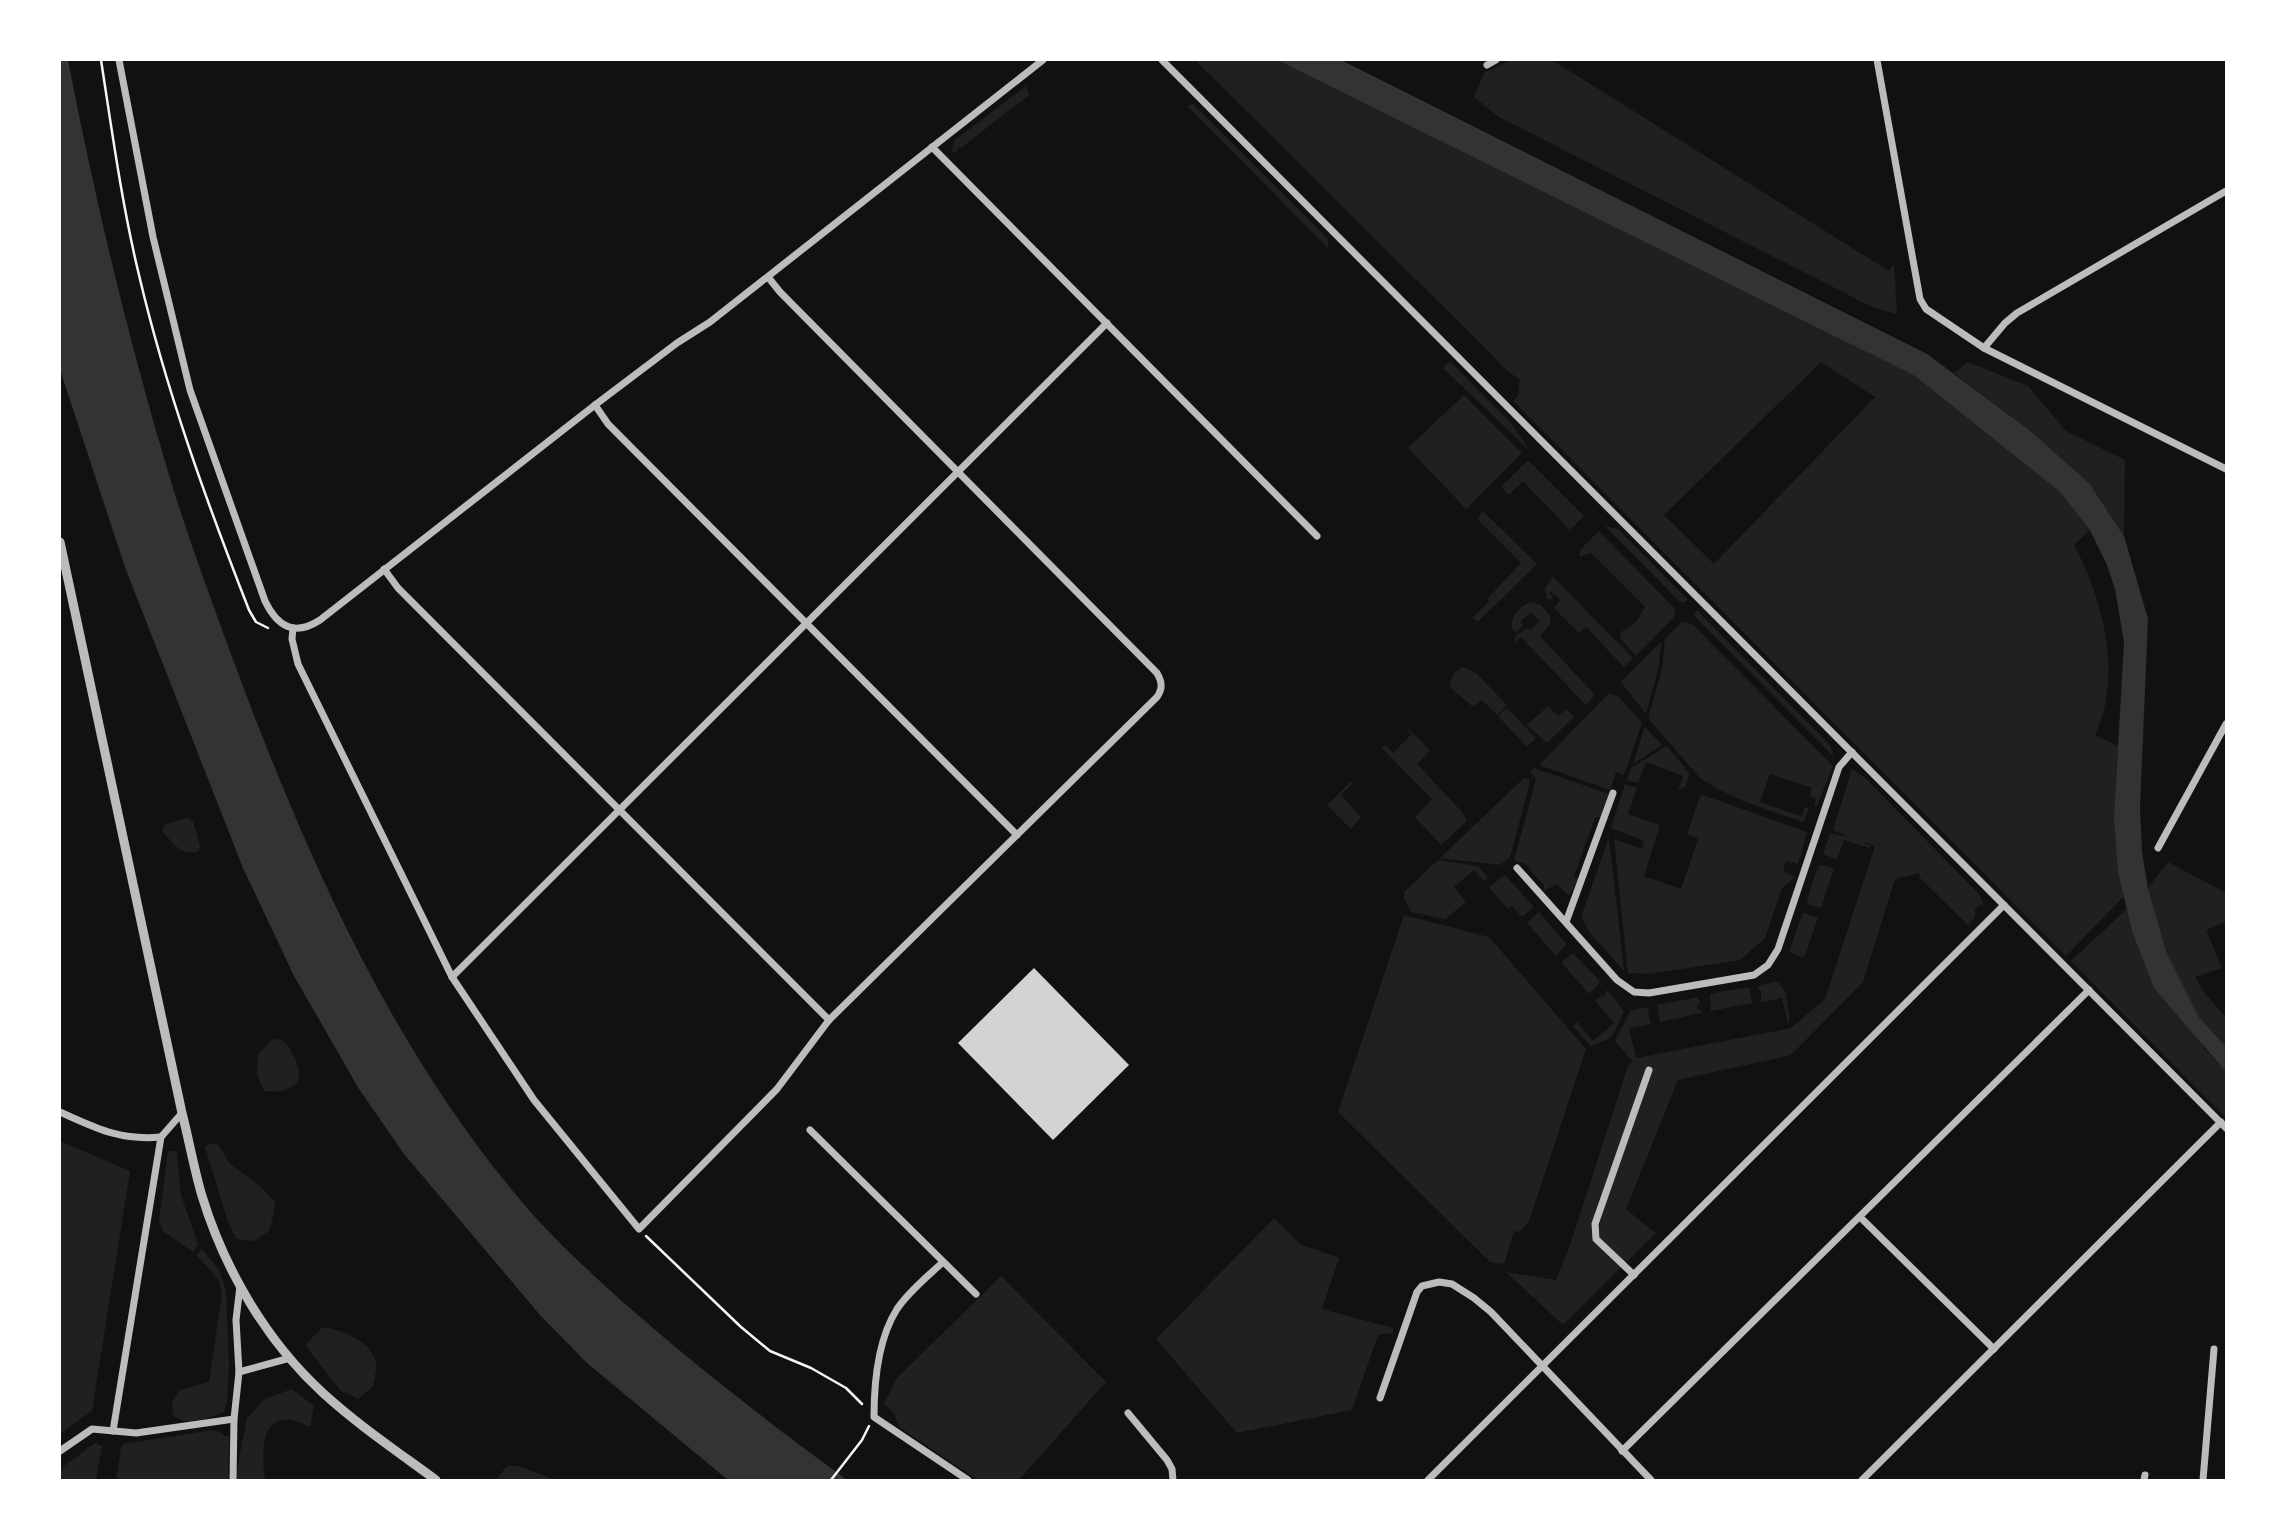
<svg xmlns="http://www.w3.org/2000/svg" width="2286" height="1540" font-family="Quicksand,sans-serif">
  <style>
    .green { fill: #202020; fill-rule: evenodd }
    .water { fill: #333 }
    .building { fill: #d3d3d3 }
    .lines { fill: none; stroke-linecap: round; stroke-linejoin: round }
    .path { stroke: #f5f5f5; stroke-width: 2.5 }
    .minor { stroke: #bcbcbc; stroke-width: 7 }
    .tertiary { stroke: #bcbcbc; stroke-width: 9 }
  </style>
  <rect width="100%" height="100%" fill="#111"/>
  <!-- green -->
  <g class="green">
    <path d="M 1195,60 L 1277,60 L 1915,376 L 2060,492 L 2090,530 L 2074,545 C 2103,599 2123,676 2095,735 L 2118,746 C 2115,797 2112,845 2124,896 L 2066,956 L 1513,401 L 1518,396 L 1520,380 L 1501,366 L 1502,365 ZM 1821,362 L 1875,397 L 1714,564 L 1664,515 Z"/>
    <path d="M 1511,60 L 1552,60 L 1889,271 L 1894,264 L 1897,314 L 1874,308 L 1499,117 L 1474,97 L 1484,73 Z"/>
    <path d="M 1026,86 L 1029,95 L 961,148 L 959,146 L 958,150 L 953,154 L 952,149 L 955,140 Z"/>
    <path d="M 1193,104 L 1327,238 L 1329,249 L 1187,106 Z"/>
    <path d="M 1450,361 L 1511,423 L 1531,452 L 1443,368 Z"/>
    <path d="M 1968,362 L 2028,386 L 2066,431 L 2125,460 L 2124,536 L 2089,483 L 2028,429 L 1954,373 Z"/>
    <path d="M 1464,395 L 1522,453 L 1466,509 L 1408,448 Z"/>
    <path d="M 1528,460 L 1584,516 L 1570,530 L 1523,481 L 1509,495 L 1501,487 Z"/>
    <path d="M 1481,512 L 1485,513 L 1537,564 L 1478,622 L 1472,618 L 1489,602 L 1487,599 L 1521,563 L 1478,520 Z"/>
    <path d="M 1605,526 L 1618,529 L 1688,600 L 1683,603 L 1679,601 Z"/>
    <path d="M 1599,531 L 1676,610 L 1673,618 L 1636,656 L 1620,638 L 1621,632 L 1636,622 L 1645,607 L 1591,553 L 1579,557 L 1581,549 Z"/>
    <path d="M 1553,577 L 1633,658 L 1624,667 L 1586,627 L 1579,633 L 1554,608 L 1560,600 L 1556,595 L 1553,596 L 1552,591 L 1549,594 L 1553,596 L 1550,600 L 1547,599 L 1545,588 Z"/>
    <path d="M 1531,602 L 1541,605 L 1550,616 L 1550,624 L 1540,636 L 1595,695 L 1586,705 L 1521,637 L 1513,644 L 1516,636 L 1526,628 L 1530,631 L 1539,621 L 1531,612 L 1520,622 L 1523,625 L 1516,633 L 1512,629 C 1510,616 1520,606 1531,602 Z"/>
    <path d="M 1697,610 L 1830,745 L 1834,757 L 1696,618 L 1694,613 Z"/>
    <path d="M 1682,622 L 1692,624 L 1833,766 L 1817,806 L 1814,805 L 1816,799 L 1809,797 L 1812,788 L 1770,774 L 1760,802 L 1801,816 L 1805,807 L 1809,808 L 1804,822 C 1768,810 1731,799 1700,778 L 1648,718 L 1662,669 L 1665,638 Z"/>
    <path d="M 1661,642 L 1659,666 L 1646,714 L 1621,682 Z"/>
    <path d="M 1463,667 L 1476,673 L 1507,705 L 1497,715 L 1482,700 L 1473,707 L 1450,687 C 1449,679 1455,670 1463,667 Z"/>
    <path d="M 1609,693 L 1619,697 L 1642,723 L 1624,775 L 1616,772 L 1610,790 L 1539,765 Z"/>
    <path d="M 1548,706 L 1558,716 L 1566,709 L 1574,717 L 1547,743 L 1527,725 Z"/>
    <path d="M 1507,708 L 1536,738 L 1527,747 L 1498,716 Z"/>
    <path d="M 1404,725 L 1430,750 L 1417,764 L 1463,813 L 1467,821 L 1441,845 L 1415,817 L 1432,799 L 1381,747 L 1385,745 L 1393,753 L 1411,735 Z"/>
    <path d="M 1646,728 L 1662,745 L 1633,764 L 1644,729 Z"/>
    <path d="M 1667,746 L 1690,774 L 1685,787 L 1678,790 L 1683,776 L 1646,762 L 1638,783 L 1627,780 L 1631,768 Z"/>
    <path d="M 1534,768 L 1609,794 L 1601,817 L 1595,818 L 1574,876 L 1579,880 L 1569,896 L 1556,884 L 1544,891 L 1544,885 L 1524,863 L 1514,861 L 1536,779 L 1530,772 Z"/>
    <path d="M 1852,769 L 1865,778 L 1977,892 L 1983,901 L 1983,906 L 1980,904 L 1975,909 L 1975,917 L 1968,925 L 1919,877 L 1920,873 L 1895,879 L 1863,982 L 1791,1055 L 1678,1080 L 1626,1209 L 1656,1233 L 1563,1325 L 1506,1272 L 1556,1280 L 1570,1245 L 1628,1066 L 1632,1061 L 1615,1041 L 1631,1010 L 1647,1007 L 1651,1024 L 1629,1028 L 1636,1058 L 1791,1028 L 1825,999 L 1875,846 L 1861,841 L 1871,846 L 1870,848 L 1844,840 L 1837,860 L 1823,854 L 1830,833 L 1849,837 L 1833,830 Z"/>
    <path d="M 1524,778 L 1529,780 L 1529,786 L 1510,857 L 1500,865 L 1440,858 Z"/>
    <path d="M 1350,782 L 1352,784 L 1341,795 L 1361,817 L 1351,829 L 1327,805 Z"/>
    <path d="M 1625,784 L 1637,788 L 1628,814 L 1660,825 L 1644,876 L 1681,889 L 1698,839 L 1687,834 L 1700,796 L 1703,795 L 1807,832 L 1798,864 L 1786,861 L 1783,871 L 1795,877 L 1782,888 L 1765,938 L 1740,960 L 1649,974 L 1628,973 L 1614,839 L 1642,849 L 1644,843 L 1642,840 L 1611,828 Z"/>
    <path d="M 187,818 L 193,821 L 200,846 L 199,851 C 181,858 173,842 162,831 L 165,824 Z"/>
    <path d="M 1609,837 L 1609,838 L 1624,971 L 1590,933 L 1581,917 Z"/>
    <path d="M 1438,860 L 1478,866 L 1488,877 L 1484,881 L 1474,870 L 1454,887 L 1466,902 L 1445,919 L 1411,912 L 1404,898 L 1404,892 Z"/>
    <path d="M 2168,862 L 2226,893 L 2226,922 L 2206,930 L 2222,968 L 2195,977 L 2206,995 L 2226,1017 L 2226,1047 L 2199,1017 L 2166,951 L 2148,888 Z"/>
    <path d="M 1822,865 L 1834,868 L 1821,908 L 1809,905 L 1807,900 L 1818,866 Z"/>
    <path d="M 1505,875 L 1534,907 L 1522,917 L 1512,906 L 1508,909 L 1489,887 Z"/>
    <path d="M 2127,909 L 2132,931 L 2205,1049 L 2226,1072 L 2226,1118 L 2071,961 Z"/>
    <path d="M 1539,912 L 1566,944 L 1556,956 L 1527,923 Z"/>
    <path d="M 1805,913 L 1818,918 L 1804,958 L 1789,952 L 1802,915 Z"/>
    <path d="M 1404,915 L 1489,937 L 1586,1049 L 1529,1221 L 1519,1232 L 1514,1231 L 1504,1264 L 1490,1262 L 1338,1112 Z"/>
    <path d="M 1573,953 L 1599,980 L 1599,984 L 1589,994 L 1561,962 Z"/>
    <path d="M 1775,982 L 1779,983 L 1786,993 L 1790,1022 L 1788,1024 L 1782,998 L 1761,1002 L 1761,992 L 1757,986 Z"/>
    <path d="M 1749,987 L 1752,1003 L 1711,1011 L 1710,994 Z"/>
    <path d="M 1607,990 L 1624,1011 L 1611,1038 L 1591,1046 L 1573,1026 L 1577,1022 L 1593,1041 L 1614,1023 L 1595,1001 L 1601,996 L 1603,997 Z"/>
    <path d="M 1698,997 L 1700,1004 L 1697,1005 L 1697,1010 L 1701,1010 L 1701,1013 L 1660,1022 L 1657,1005 Z"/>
    <path d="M 280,1039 C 288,1044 290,1049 294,1057 C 309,1085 289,1094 264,1091 L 257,1074 L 258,1054 L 272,1040 Z"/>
    <path d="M 60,1141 L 130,1171 L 92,1411 L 60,1434 Z"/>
    <path d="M 210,1143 L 218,1145 L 230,1164 L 260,1186 L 275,1202 L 274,1213 L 269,1231 L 254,1241 L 236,1239 L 227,1219 L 205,1147 Z"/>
    <path d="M 168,1151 L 176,1151 L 177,1154 L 181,1195 L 198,1244 L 193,1252 L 163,1231 L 159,1221 Z"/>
    <path d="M 1274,1218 L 1300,1244 L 1339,1258 L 1322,1309 L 1393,1328 L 1393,1333 L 1378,1335 L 1352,1410 L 1237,1433 L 1156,1339 Z"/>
    <path d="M 202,1249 L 219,1270 L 226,1290 L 229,1365 L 227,1402 L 224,1412 C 210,1418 186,1427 173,1415 L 172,1402 L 180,1390 L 209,1382 L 222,1293 L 219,1280 L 196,1255 Z"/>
    <path d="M 1001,1276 L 1106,1382 L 1019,1480 L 978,1480 L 899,1427 L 894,1413 L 884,1404 L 897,1378 Z"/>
    <path d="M 323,1327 C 342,1330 372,1341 376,1363 C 377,1370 374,1379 373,1386 L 358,1399 L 340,1390 L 305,1345 Z"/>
    <path d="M 292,1389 L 314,1406 L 310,1427 C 263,1402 260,1444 265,1480 L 235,1480 L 247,1418 L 265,1399 Z"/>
    <path d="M 213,1430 L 220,1432 L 224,1436 L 228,1436 L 229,1439 L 228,1480 L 116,1480 L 121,1448 L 124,1444 Z"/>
    <path d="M 95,1443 L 102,1446 L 96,1480 L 60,1480 L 60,1469 Z"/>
    <path d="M 508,1465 L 522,1467 L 555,1480 L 495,1480 Z"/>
  </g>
  <!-- water -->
  <g class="water">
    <path d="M 60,60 L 68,60 C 95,200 128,338 169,475 C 192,550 220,624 247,697 C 314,872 392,1044 512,1190 C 545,1231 585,1268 624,1303 C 696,1366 770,1424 847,1480 L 728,1480 L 587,1363 L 540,1315 L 404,1154 L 359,1089 L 294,976 L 243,868 L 126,570 L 62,376 L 60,367 Z"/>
    <path d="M 1277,60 L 1341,60 L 1927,354 L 2028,429 L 2089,483 L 2124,536 L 2148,619 L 2140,808 L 2142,852 L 2148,888 L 2166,951 L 2199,1017 L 2226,1047 L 2226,1072 L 2154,988 L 2132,931 L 2118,872 L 2114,817 L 2124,642 L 2115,589 L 2107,565 L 2090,530 L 2060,492 L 1915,376 Z"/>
  </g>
  <!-- building -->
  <path class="building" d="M 1034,968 L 1129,1065 L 1053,1140 L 958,1043 Z"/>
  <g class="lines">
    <!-- path -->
    <g class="path">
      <path d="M 101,60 C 112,131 122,205 139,275 C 166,390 206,500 249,610 L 256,622 L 268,628"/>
      <path d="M 646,1236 L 741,1327 L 770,1351 L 811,1368 L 846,1388 L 862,1404"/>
      <path d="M 831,1480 L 862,1440 L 869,1426"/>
    </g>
    <!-- minor -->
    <g class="minor">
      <path d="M 119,60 L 153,237 L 190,390 L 265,601 C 277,626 294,637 320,620 L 595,405 L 677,343 L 710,322 L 1043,60"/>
      <path d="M 1162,60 L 2226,1128"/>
      <path d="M 1877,60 L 1920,299 L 1926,309 L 1984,348 L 2226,469"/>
      <path d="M 1487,65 L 1496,60"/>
      <path d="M 932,147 L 1317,536"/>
      <path d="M 1984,348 L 2005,323 L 2017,313 L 2226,191"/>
      <path d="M 595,405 L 608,424 L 1017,835"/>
      <path d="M 384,569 L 398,588 L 829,1020"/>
      <path d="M 293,628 L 292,639 L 298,664 L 452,977 L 534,1100 L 639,1229 L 777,1089 L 829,1020 L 1157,697 C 1163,688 1162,682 1157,673 L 780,292 L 768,277"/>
      <path d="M 2158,848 L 2226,724"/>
      <path d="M 1517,868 L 1617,980 L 1634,992 L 1649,993 L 1754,975 L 1768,965 L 1778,949 L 1839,767 L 1852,752"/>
      <path d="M 1566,922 L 1613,793"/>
      <path d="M 452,977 L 1107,323"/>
      <path d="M 60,1112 C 96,1128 120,1141 161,1137"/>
      <path d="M 810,1130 L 976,1294"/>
      <path d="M 1860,1217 L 1994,1349"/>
      <path d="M 943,1262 C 928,1276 909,1291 897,1309 C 878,1339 874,1382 874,1417 L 968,1480"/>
      <path d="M 1634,1275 L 1596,1239 L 1595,1224 L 1649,1070"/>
      <path d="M 239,1372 L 290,1358"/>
      <path d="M 1380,1398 L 1417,1292 L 1422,1286 L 1439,1282 L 1452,1284 L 1474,1298 L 1491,1312 L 1651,1480"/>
      <path d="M 1128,1413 L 1167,1460 L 1172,1469 L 1173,1480"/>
      <path d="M 113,1431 L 161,1137 L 182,1113"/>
      <path d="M 60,1451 L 92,1429 L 136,1433 L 234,1419"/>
      <path d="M 1622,1451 L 2089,990"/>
      <path d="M 233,1480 L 234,1419 L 239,1372 L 236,1320 L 240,1286"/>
      <path d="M 1428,1480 L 2004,905"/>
      <path d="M 1862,1480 L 2221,1122"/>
      <path d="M 2144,1480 L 2145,1475"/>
      <path d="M 2203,1480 L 2214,1349"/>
    </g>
    <!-- tertiary -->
    <path class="tertiary" d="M 60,542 L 182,1113 C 189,1140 194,1169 202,1196 C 224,1268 266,1341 323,1393 C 358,1425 398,1452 436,1480"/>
  </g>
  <!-- border -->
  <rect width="2286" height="1540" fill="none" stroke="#ffffff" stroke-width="122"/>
</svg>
